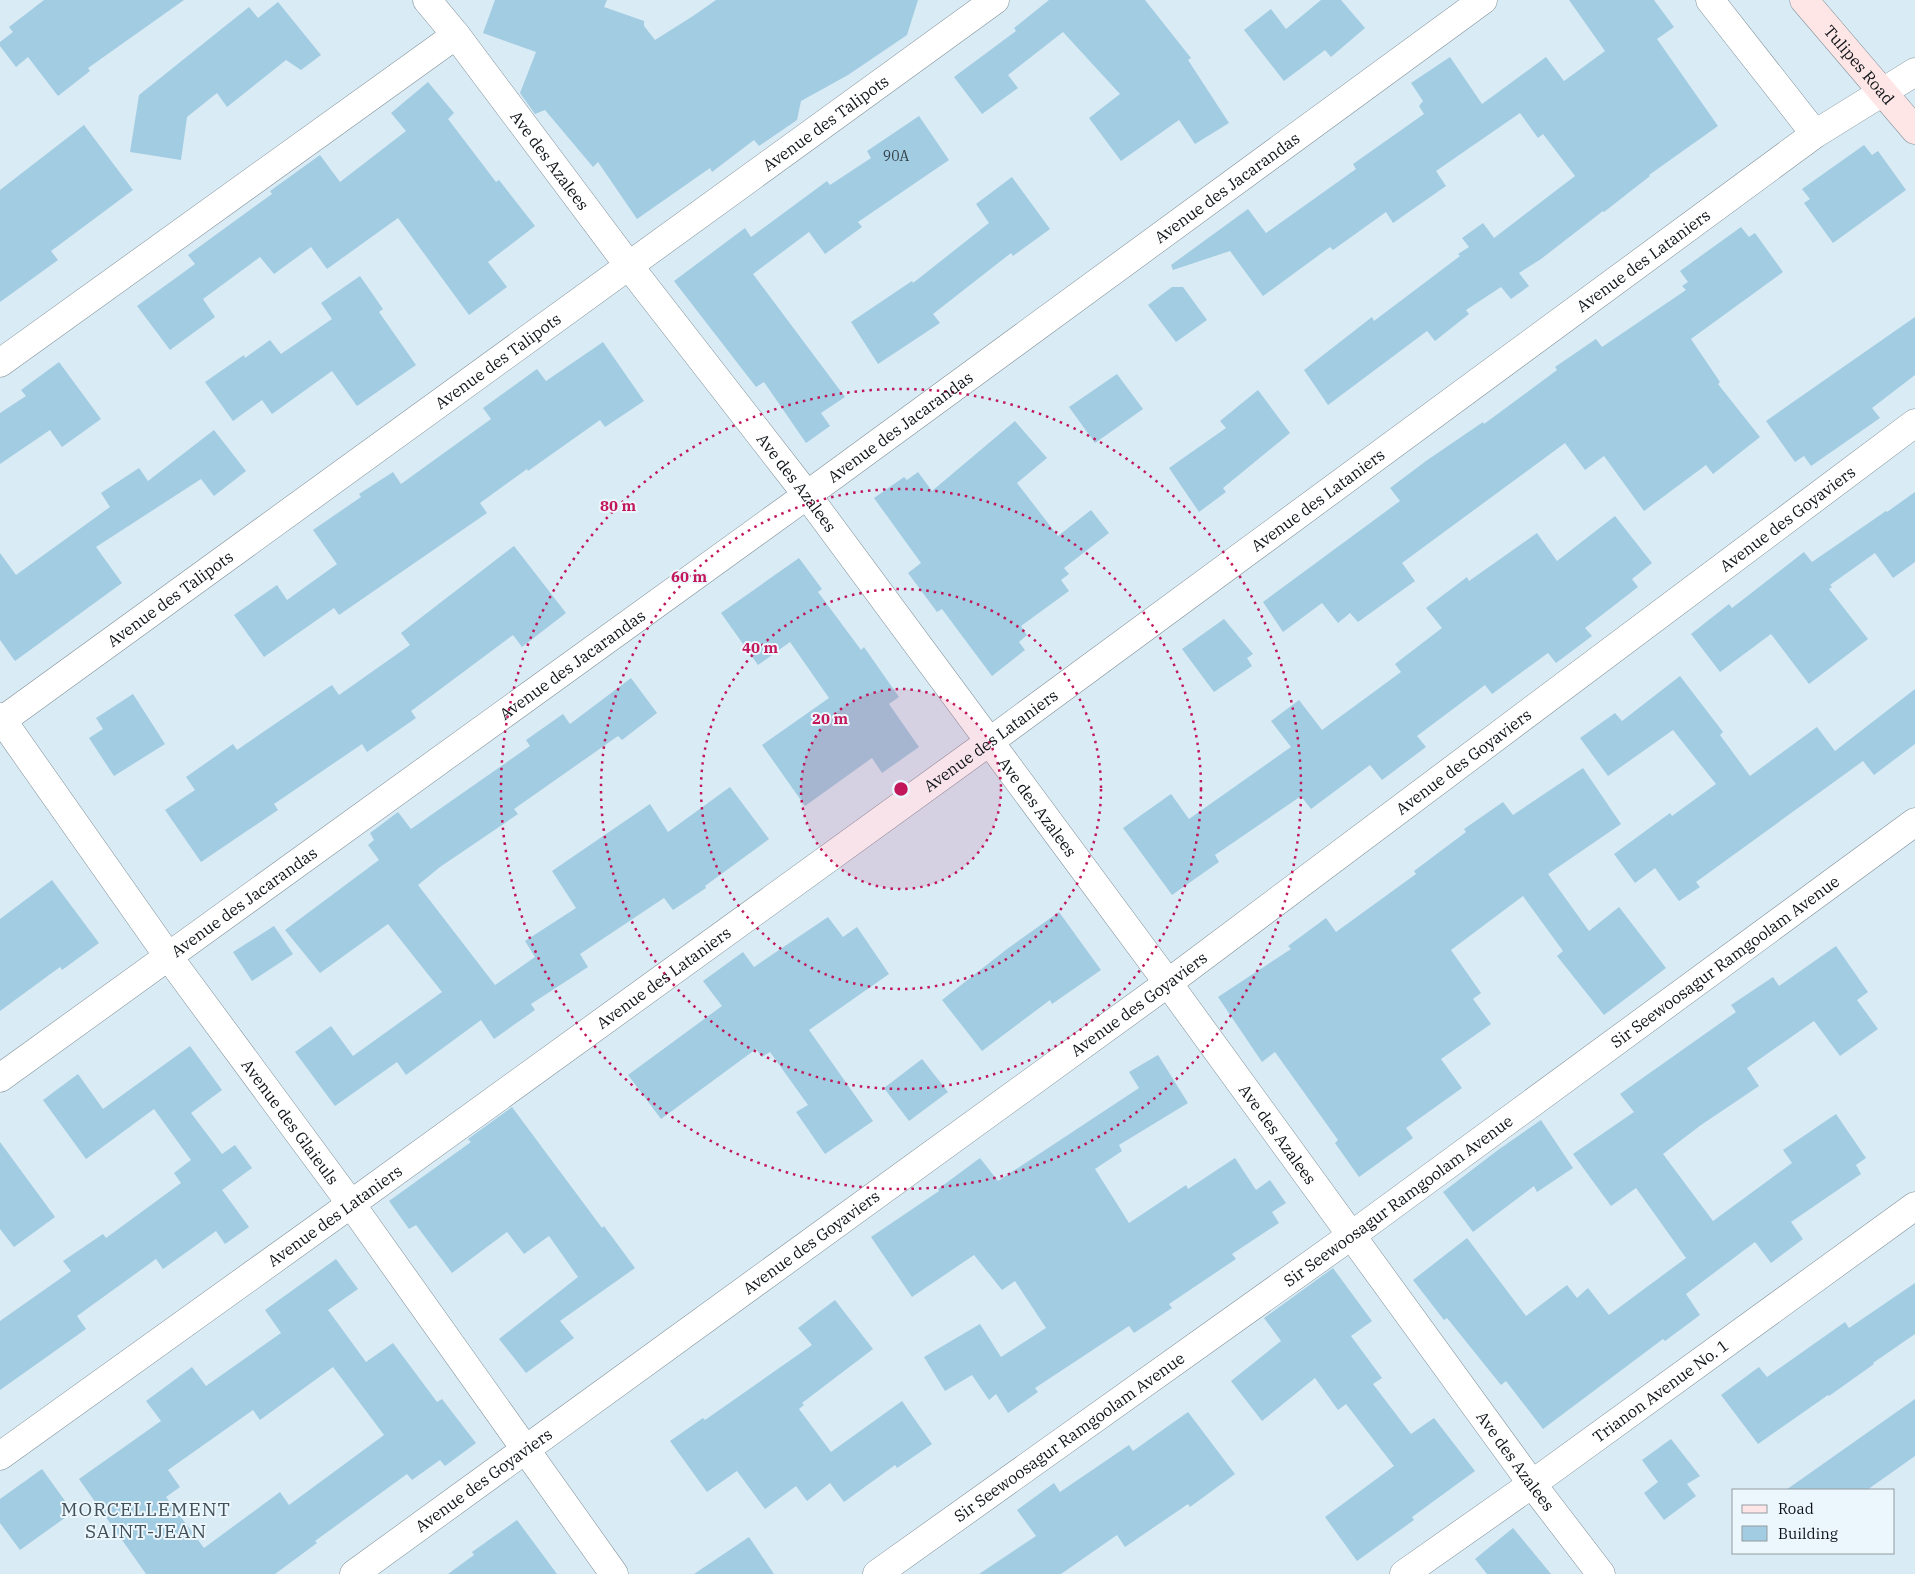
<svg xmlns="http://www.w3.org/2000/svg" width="1915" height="1574" font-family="'IBM Plex Serif',serif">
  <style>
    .building { fill: #a2cce2; fill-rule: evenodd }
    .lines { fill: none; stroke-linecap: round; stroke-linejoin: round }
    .minor-casing { stroke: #809099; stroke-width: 29 }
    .secondary-casing { stroke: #809099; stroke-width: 29 }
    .minor { stroke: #fff; stroke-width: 28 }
    .secondary { stroke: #ffe6e6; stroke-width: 28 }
    .ring { fill: none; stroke: #c2185b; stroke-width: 2.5; stroke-dasharray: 2.5 5 }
    .labels { text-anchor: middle; stroke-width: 4; stroke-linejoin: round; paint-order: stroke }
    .number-label { font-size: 14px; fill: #32414a }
    .street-label { font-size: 16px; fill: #0d1317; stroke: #ecf7fd }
    .quarter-label { font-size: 19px; letter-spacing: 1px; fill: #425159; stroke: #ecf7fd }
    .centre { fill: #c2185b; stroke: #ecf7fd; stroke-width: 2.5 }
    .ring-label { font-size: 15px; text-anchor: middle; font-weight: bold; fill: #c2185b; stroke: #ecf7fd; stroke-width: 4; stroke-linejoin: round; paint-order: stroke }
  </style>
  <rect width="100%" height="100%" fill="#d9ebf5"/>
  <!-- building -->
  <g class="building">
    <path d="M 44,0 L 184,0 L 88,68 L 90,71 L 58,96 L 28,57 L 16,67 L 0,46 L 0,42 L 13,32 L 9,27 Z"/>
    <path d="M 495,0 L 607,0 L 604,7 L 644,21 L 644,26 L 655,40 L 693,16 L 716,0 L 918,0 L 907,35 L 848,75 L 801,101 L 797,120 L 759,146 L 754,140 L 712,172 L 710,168 L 637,219 L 598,162 L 593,167 L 545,110 L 535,114 L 520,93 L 536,52 L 483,33 Z"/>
    <path d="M 1049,0 L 1145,0 L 1191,58 L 1188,60 L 1229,123 L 1195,144 L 1179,120 L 1121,161 L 1089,118 L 1120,94 L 1063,32 L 1008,75 L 1018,88 L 982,114 L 954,77 L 1016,31 L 1014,28 Z"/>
    <path d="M 1321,0 L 1341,0 L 1365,28 L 1331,57 L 1325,50 L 1284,81 L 1244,30 L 1271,9 L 1286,29 Z"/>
    <path d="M 1569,0 L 1654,0 L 1674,27 L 1657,39 L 1718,126 L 1649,175 L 1650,176 L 1604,212 L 1603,211 L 1541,259 L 1519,273 L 1529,286 L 1511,299 L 1501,287 L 1466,310 L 1469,314 L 1435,341 L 1427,331 L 1328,405 L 1304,370 L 1372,317 L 1374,321 L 1460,256 L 1458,254 L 1469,247 L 1462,238 L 1483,223 L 1494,238 L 1575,176 L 1543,134 L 1538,138 L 1520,113 L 1436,171 L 1446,186 L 1393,223 L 1386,212 L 1333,250 L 1330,247 L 1263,296 L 1230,251 L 1173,270 L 1171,265 L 1248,209 L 1266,233 L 1356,169 L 1353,164 L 1424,114 L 1419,106 L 1423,101 L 1411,83 L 1450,57 L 1482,104 L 1546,57 L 1564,81 L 1605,51 Z"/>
    <path d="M 278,2 L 321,55 L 301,70 L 286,60 L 227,107 L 217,93 L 187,117 L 181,160 L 130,152 L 139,95 L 249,7 L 258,18 Z"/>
    <path d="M 428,82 L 454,113 L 448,119 L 496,182 L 499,180 L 535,226 L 488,262 L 507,287 L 469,315 L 398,218 L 327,269 L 311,247 L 274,274 L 260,257 L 203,299 L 215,317 L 170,350 L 137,306 L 195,264 L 188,255 L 272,194 L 270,191 L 320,155 L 340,182 L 406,131 L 391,113 Z"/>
    <path d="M 919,116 L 949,160 L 858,222 L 862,227 L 825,254 L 809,232 L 753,274 L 845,397 L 821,413 L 830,426 L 806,443 L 764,382 L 756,387 L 674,281 L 745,228 L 751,237 L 827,181 L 830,185 L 871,158 L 867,151 Z"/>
    <path d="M 84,125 L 133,190 L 51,251 L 58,260 L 0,302 L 0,190 Z"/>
    <path d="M 1864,145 L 1872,155 L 1878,151 L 1906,190 L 1833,243 L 1804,203 L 1810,199 L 1802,189 Z"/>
    <path d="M 1012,177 L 1050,229 L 1013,256 L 1011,253 L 933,314 L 940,323 L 878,364 L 851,322 L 912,281 L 913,283 L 989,223 L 976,204 Z"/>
    <path d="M 1741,227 L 1749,237 L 1755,233 L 1783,272 L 1691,339 L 1720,382 L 1718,384 L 1760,437 L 1713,474 L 1706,465 L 1644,511 L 1604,456 L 1585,470 L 1565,443 L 1402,563 L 1415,581 L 1358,622 L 1350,613 L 1338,623 L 1322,603 L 1283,632 L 1263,602 L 1400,501 L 1390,488 L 1426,461 L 1483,422 L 1484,424 L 1557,370 L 1555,367 L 1596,339 L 1602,347 L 1686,290 L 1682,286 L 1688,282 L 1680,271 Z"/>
    <path d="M 360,276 L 383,309 L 379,312 L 416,365 L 357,406 L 332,371 L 272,414 L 262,400 L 233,421 L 205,382 L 244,355 L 245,358 L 270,340 L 281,354 L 332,319 L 321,303 Z"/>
    <path d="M 1172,287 L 1183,287 L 1207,320 L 1176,342 L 1148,305 Z"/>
    <path d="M 1915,317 L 1915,375 L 1872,408 L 1880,418 L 1811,466 L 1804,456 L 1795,462 L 1766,421 Z"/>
    <path d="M 603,342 L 644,401 L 605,427 L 600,420 L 528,471 L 527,469 L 480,503 L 487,513 L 339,615 L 334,608 L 264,657 L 234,615 L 277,585 L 287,600 L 337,564 L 313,530 L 361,497 L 359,494 L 393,472 L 401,484 L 491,419 L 483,408 L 537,369 L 546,381 Z"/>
    <path d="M 59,362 L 101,419 L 62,447 L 50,430 L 0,464 L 0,413 L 26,396 L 21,390 Z"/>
    <path d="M 1117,374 L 1143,409 L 1095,443 L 1069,407 Z"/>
    <path d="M 1258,390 L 1290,433 L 1223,488 L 1226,492 L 1199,512 L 1169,468 L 1226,428 L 1220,421 Z"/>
    <path d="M 1015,421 L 1047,458 L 1017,483 L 1058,536 L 1091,510 L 1109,533 L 1064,568 L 1069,574 L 1061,580 L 1069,591 L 1021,626 L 1027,635 L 1019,642 L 1025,650 L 992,676 L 942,609 L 937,612 L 908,573 L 921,563 L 874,498 L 904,477 L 907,480 L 918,472 L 932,491 Z"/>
    <path d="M 214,430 L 246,471 L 214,496 L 201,479 L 96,547 L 122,583 L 15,661 L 0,640 L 0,553 L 16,575 L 110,507 L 101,493 L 139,468 L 148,481 Z"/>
    <path d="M 1915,492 L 1915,562 L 1893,578 L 1875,553 L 1830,585 L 1832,587 L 1829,589 L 1868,639 L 1809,684 L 1771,634 L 1720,672 L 1691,634 L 1729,604 L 1732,608 L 1804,552 L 1812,562 L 1886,511 L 1887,512 Z"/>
    <path d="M 1615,516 L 1652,563 L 1632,579 L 1638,587 L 1585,628 L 1592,636 L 1556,663 L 1548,653 L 1492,694 L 1485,685 L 1417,736 L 1426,747 L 1382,780 L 1370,765 L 1311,809 L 1301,796 L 1215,855 L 1219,862 L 1172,895 L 1123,828 L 1171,794 L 1189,819 L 1291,747 L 1271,721 L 1299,700 L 1322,730 L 1401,672 L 1395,664 L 1442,628 L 1426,608 L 1467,577 L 1469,581 L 1537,533 L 1557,561 Z"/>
    <path d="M 514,546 L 566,613 L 522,647 L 513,635 L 411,711 L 416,718 L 367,752 L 362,744 L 274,804 L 278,810 L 201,862 L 165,810 L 195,790 L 186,777 L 233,744 L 237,750 L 332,685 L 339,695 L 410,645 L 401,633 Z"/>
    <path d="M 799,558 L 822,589 L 818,592 L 861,650 L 864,647 L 899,697 L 889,704 L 919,747 L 882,773 L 872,758 L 805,806 L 762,745 L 829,698 L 790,642 L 758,665 L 721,613 Z"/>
    <path d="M 1224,619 L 1253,654 L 1247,658 L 1252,666 L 1214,692 L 1182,649 Z"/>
    <path d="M 1680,676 L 1723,732 L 1720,735 L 1750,776 L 1817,727 L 1835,751 L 1915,689 L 1915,744 L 1874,775 L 1863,761 L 1696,882 L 1700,887 L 1679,901 L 1655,868 L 1635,883 L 1614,854 L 1670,813 L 1672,816 L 1716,784 L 1673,730 L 1608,776 L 1580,738 L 1615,713 L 1622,721 Z"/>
    <path d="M 631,678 L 657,713 L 622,740 L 618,736 L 514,809 L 518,814 L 440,867 L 418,885 L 495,985 L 535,957 L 525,941 L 576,908 L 552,871 L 650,804 L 668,832 L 730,787 L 769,839 L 705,886 L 706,888 L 673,910 L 664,898 L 580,954 L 588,967 L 531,1004 L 535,1010 L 494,1039 L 481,1020 L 406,1075 L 397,1062 L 335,1106 L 295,1052 L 331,1026 L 353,1056 L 442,992 L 388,924 L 320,973 L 285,930 L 379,860 L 368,845 L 374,840 L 370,833 L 398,812 L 411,829 L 530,746 L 526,740 L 563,714 L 570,724 Z"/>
    <path d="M 133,694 L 165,744 L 114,776 L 89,738 L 103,729 L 96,718 Z"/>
    <path d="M 1583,768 L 1621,824 L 1548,874 L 1589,931 L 1619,907 L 1666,968 L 1604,1015 L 1557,956 L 1563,951 L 1523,896 L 1451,950 L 1481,993 L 1473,999 L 1491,1024 L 1441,1059 L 1462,1088 L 1406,1128 L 1413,1138 L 1359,1177 L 1335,1143 L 1338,1140 L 1275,1052 L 1262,1062 L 1218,997 L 1291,949 L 1288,946 L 1326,918 L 1336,932 L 1416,874 L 1414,871 L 1466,832 L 1464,829 L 1503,802 L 1513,815 Z"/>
    <path d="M 52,880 L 99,943 L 62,970 L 60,967 L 0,1011 L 0,919 Z"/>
    <path d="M 1059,912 L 1101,970 L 1052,1004 L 1050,1000 L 982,1051 L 942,1000 L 1007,949 Z"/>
    <path d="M 828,917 L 843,937 L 857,927 L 889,974 L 809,1030 L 873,1121 L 825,1154 L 796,1112 L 808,1105 L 770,1052 L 762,1057 L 756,1049 L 661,1119 L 628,1075 L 722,1006 L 703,981 L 743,952 L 754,967 Z"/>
    <path d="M 274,926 L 293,954 L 252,981 L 233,952 Z"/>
    <path d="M 1836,946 L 1868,992 L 1857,1000 L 1878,1029 L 1840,1056 L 1814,1021 L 1747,1068 L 1759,1086 L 1701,1125 L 1663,1154 L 1713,1221 L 1792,1163 L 1783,1150 L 1836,1114 L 1866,1158 L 1856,1165 L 1861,1174 L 1791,1222 L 1803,1239 L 1771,1263 L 1755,1242 L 1686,1294 L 1700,1315 L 1665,1341 L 1663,1339 L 1543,1429 L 1506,1381 L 1501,1385 L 1447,1318 L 1444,1320 L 1413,1280 L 1467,1238 L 1526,1316 L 1567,1285 L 1577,1298 L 1588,1288 L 1609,1315 L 1686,1258 L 1636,1188 L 1611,1206 L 1573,1154 L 1634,1112 L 1620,1094 L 1736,1012 L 1731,1005 L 1773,977 L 1779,986 Z"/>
    <path d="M 190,1046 L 222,1090 L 191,1113 L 222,1154 L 235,1145 L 252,1168 L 222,1190 L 249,1227 L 225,1244 L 216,1231 L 163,1269 L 156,1259 L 77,1316 L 86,1329 L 0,1390 L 0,1321 L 71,1271 L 63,1261 L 103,1234 L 106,1238 L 181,1183 L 174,1173 L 191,1160 L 154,1109 L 86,1159 L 43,1100 L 78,1074 L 103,1109 Z"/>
    <path d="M 1158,1055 L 1188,1103 L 1119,1145 L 1122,1151 L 1095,1169 L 1129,1223 L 1186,1185 L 1188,1189 L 1235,1158 L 1256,1190 L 1270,1180 L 1286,1203 L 1272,1212 L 1279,1223 L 1232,1254 L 1236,1259 L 1169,1304 L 1172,1308 L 1134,1333 L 1129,1326 L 1035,1388 L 1038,1392 L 1008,1413 L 996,1394 L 989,1400 L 972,1375 L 945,1391 L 924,1357 L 980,1324 L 1001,1357 L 1046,1328 L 1015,1281 L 1002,1290 L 974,1255 L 912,1297 L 871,1237 L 939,1191 L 938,1189 L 980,1158 L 998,1181 L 1139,1088 L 1129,1072 Z"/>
    <path d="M 922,1059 L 948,1092 L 909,1121 L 884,1088 Z"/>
    <path d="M 512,1107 L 602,1228 L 604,1226 L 635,1268 L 560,1321 L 574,1338 L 526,1373 L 499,1339 L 578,1277 L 549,1236 L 524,1254 L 507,1232 L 452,1273 L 416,1225 L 409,1229 L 389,1201 L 471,1142 L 468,1139 Z"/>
    <path d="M 1541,1120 L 1573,1168 L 1537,1192 L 1534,1186 L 1473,1232 L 1443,1192 L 1498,1150 Z"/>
    <path d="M 0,1142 L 55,1217 L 14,1247 L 0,1229 Z"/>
    <path d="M 336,1259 L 358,1289 L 328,1310 L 366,1362 L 393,1343 L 437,1402 L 442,1399 L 476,1443 L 445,1466 L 440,1460 L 412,1480 L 407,1474 L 315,1541 L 317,1543 L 275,1574 L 146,1574 L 79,1479 L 161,1421 L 146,1401 L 192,1367 L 206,1386 L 281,1333 L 265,1310 ZM 333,1367 L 384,1435 L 289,1505 L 280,1492 L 204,1548 L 166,1497 L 180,1487 L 168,1470 L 253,1410 L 260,1420 Z"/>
    <path d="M 1333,1268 L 1372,1321 L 1351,1336 L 1382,1378 L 1373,1384 L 1411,1434 L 1434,1418 L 1475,1471 L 1412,1517 L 1414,1520 L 1357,1561 L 1325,1517 L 1394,1466 L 1346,1404 L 1338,1410 L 1315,1378 L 1262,1421 L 1231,1381 L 1281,1341 L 1264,1318 Z"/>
    <path d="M 1915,1283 L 1915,1334 L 1873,1363 L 1874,1364 L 1829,1396 L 1828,1395 L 1758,1444 L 1721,1395 L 1759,1367 L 1767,1377 L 1845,1322 L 1849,1328 Z"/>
    <path d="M 835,1300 L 873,1349 L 802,1403 L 804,1405 L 799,1409 L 831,1452 L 902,1401 L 932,1444 L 897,1468 L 895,1465 L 844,1502 L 830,1483 L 807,1501 L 796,1486 L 765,1509 L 737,1471 L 707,1492 L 670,1441 L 703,1418 L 705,1420 L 812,1345 L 798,1328 Z"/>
    <path d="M 1915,1399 L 1915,1456 L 1867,1490 L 1786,1490 Z"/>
    <path d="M 1188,1412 L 1235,1474 L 1190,1507 L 1188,1504 L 1125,1547 L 1117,1535 L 1061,1574 L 979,1574 L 1036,1536 L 1017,1510 L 1054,1483 L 1060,1492 L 1129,1445 L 1133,1451 Z"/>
    <path d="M 1671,1439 L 1700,1476 L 1687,1484 L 1696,1496 L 1664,1520 L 1644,1493 L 1658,1482 L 1642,1460 Z"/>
    <path d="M 42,1469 L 73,1512 L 20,1550 L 0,1523 L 0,1499 Z"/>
    <path d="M 517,1520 L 557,1574 L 448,1574 L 474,1555 L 472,1552 Z"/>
    <path d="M 1513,1528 L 1551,1574 L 1487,1574 L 1475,1559 Z"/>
    <path d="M 749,1537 L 774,1574 L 694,1574 Z"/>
  </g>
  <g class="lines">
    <!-- minor casing -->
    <g class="minor-casing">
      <g id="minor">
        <path id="s1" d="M 427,0 L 456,35 L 629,266 L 807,495 L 1168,983 L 1532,1484 L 1601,1574"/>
        <path d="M 1710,0 L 1815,134"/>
        <path d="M 0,363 L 456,35"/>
        <path id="s2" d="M 0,717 L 168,956 L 351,1204 L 614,1574"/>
        <path id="s3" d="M 0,722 L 995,0"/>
        <path id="s4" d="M 0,1078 L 807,495 L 1483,0"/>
        <path id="s5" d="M 0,1456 L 351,1204 L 989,742 L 1815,134 L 1915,72"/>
        <path id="s6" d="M 354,1574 L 1168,983 L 1915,423"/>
        <path id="s7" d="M 877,1574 L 1352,1235 L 1915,822"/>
        <path id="s8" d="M 1404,1574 L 1532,1484 L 1915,1206"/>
      </g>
    </g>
    <!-- secondary casing -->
    <g class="secondary-casing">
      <g id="secondary">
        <path id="s9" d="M 1804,0 L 1915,130"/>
      </g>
    </g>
    <!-- minor -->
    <use href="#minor" class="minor"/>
    <!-- secondary -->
    <use href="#secondary" class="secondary"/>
  </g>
  <!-- distance rings -->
  <circle cx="901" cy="789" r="100" fill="#c2185b" fill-opacity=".12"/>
  <g class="ring">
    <circle cx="901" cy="789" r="100"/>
    <circle cx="901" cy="789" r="200"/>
    <circle cx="901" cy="789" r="300"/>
    <circle cx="901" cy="789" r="400"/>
  </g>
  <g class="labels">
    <!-- number labels -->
    <g class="number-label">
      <text x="896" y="161">90A</text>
    </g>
    <!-- street labels -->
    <g class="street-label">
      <text dy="6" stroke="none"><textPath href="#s9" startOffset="85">Tulipes Road</textPath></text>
      <text dy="6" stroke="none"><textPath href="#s3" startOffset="1020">Avenue des Talipots</textPath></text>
      <text dy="6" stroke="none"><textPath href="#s1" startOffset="202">Ave des Azalees</textPath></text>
      <text dy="6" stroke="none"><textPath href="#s4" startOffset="1516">Avenue des Jacarandas</textPath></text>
      <text dy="6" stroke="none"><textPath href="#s5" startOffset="2032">Avenue des Lataniers</textPath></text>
      <text dy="6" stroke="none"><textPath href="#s3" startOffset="615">Avenue des Talipots</textPath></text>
      <text dy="6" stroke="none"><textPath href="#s4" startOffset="1111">Avenue des Jacarandas</textPath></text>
      <text dy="6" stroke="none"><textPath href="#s1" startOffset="608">Ave des Azalees</textPath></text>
      <text dy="6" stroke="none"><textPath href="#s5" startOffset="1628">Avenue des Lataniers</textPath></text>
      <text dy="6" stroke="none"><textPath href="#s6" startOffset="1780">Avenue des Goyaviers</textPath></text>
      <text dy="6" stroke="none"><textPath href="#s3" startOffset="210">Avenue des Talipots</textPath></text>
      <text dy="6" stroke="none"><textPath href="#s4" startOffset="706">Avenue des Jacarandas</textPath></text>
      <text dy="6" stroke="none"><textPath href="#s5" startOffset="1222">Avenue des Lataniers</textPath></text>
      <text dy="6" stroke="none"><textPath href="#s6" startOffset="1375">Avenue des Goyaviers</textPath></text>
      <text dy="6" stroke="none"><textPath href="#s1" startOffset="1012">Ave des Azalees</textPath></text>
      <text dy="6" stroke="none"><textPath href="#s4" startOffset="301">Avenue des Jacarandas</textPath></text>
      <text dy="6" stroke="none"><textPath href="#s7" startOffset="1046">Sir Seewoosagur Ramgoolam Avenue</textPath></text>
      <text dy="6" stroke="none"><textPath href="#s5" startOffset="818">Avenue des Lataniers</textPath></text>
      <text dy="6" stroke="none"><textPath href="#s6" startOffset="970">Avenue des Goyaviers</textPath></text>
      <text dy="6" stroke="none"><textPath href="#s2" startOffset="498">Avenue des Glaieuls</textPath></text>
      <text dy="6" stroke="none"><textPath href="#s1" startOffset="1418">Ave des Azalees</textPath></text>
      <text dy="6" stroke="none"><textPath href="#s7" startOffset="641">Sir Seewoosagur Ramgoolam Avenue</textPath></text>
      <text dy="6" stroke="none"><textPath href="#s5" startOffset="412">Avenue des Lataniers</textPath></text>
      <text dy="6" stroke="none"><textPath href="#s6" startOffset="565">Avenue des Goyaviers</textPath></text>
      <text dy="6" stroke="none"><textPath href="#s8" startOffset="315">Trianon Avenue No. 1</textPath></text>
      <text dy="6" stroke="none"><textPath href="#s7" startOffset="236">Sir Seewoosagur Ramgoolam Avenue</textPath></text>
      <text dy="6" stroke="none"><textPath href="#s1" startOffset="1822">Ave des Azalees</textPath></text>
      <text dy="6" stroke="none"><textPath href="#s6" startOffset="160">Avenue des Goyaviers</textPath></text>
    </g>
    <!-- quarter labels -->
    <g class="quarter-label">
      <text x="146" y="1516">MORCELLEMENT<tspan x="146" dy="22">SAINT-JEAN</tspan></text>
    </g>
  </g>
  <circle cx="901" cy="789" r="8" class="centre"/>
  <g class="ring-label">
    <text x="618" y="511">80 m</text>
    <text x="689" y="582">60 m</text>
    <text x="760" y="653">40 m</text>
    <text x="830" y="724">20 m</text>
  </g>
  <!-- legend -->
  <rect x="1732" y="1489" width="162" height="65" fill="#ecf7fd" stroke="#939ca1"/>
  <rect x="1742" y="1505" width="25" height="8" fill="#ffe6e6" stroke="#939ca1"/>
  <text x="1778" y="1514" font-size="15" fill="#0d1317">Road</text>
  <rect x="1742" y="1526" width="25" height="15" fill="#a2cce2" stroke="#939ca1"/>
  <text x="1778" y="1539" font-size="15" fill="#0d1317">Building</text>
</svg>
